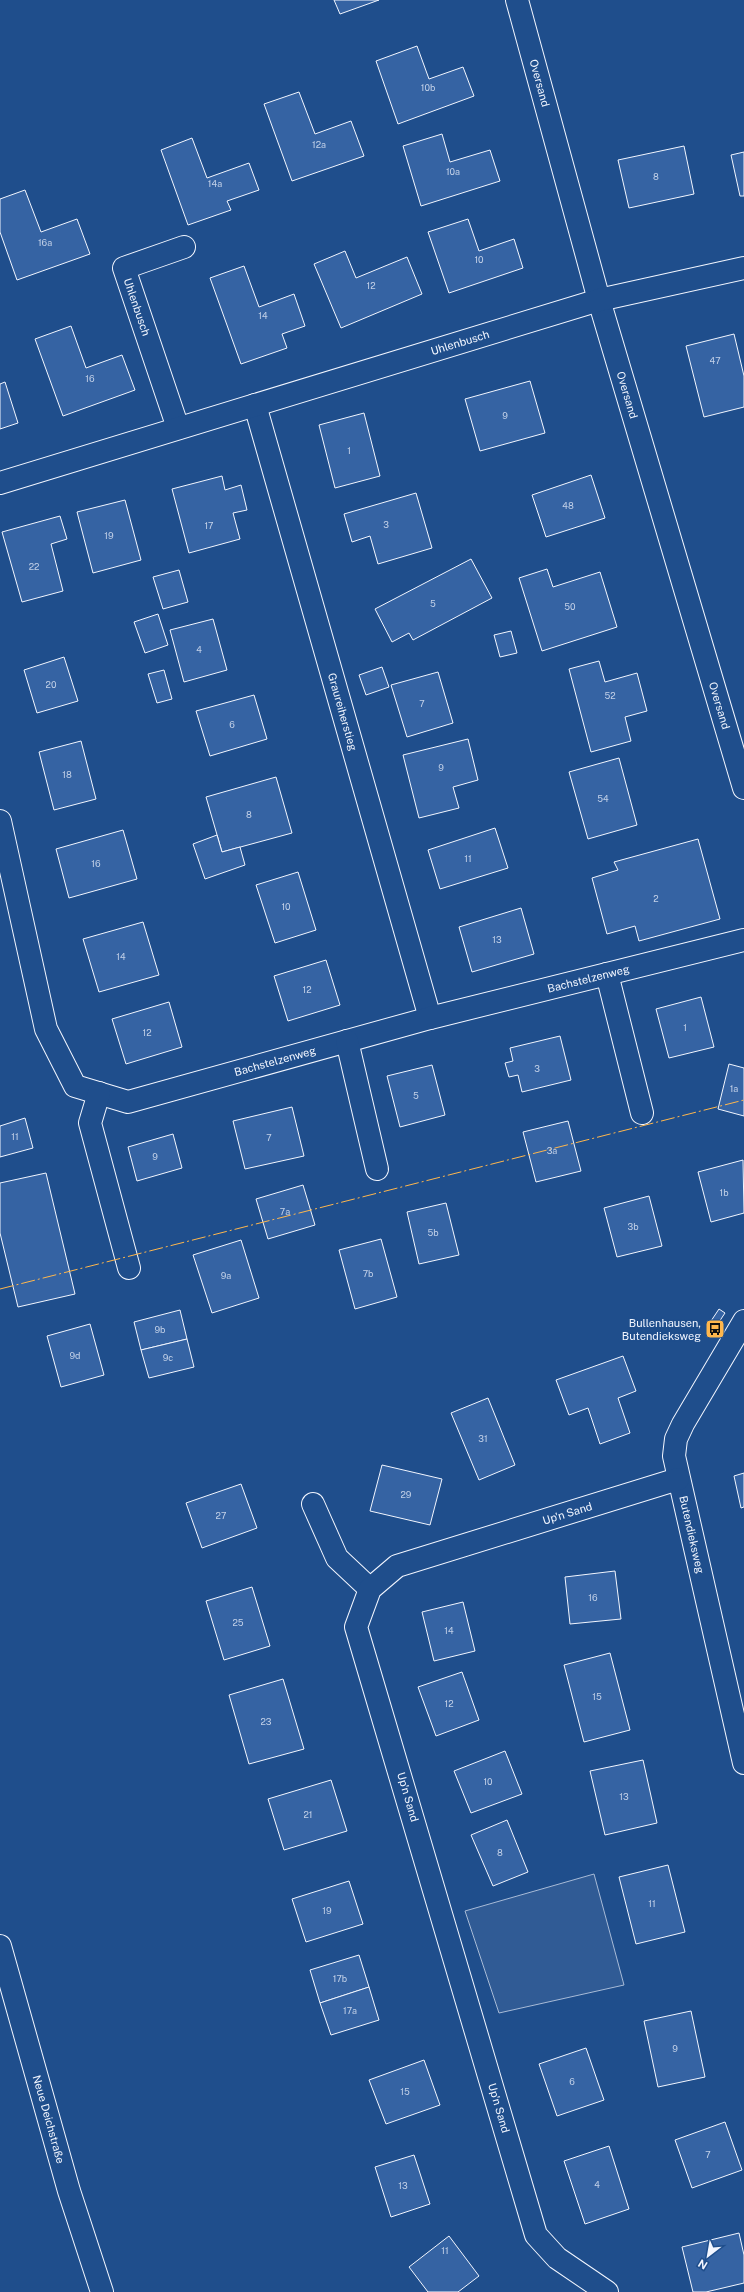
<svg xmlns="http://www.w3.org/2000/svg" width="744" height="2292" font-family="'Public Sans',sans-serif">
  <style>
    .built { fill: #305b95; stroke: #a8bbd7 }
    .building { fill: #3563a3; stroke: #f2f6ff }
    .lines { fill: none; stroke-linecap: round; stroke-linejoin: round }
    .minor-casing { stroke: #f2f6ff; stroke-width: 24 }
    .minor { stroke: #1f4e8c; stroke-width: 22 }
    .power { stroke: #ffb74d; stroke-width: 1; stroke-dasharray: 14 3 2 3; stroke-linecap: butt }
    .labels { text-anchor: middle; stroke-width: 3; stroke-linejoin: round; paint-order: stroke }
    .number-label { font-size: 9px; fill: #c3d1e8 }
    .street-label { font-size: 11px; fill: #f2f6ff; stroke: #1f4e8c }
    .poi-label { font-size: 11px; fill: #f2f6ff; stroke: #1f4e8c; text-anchor: end }
  </style>
  <rect width="100%" height="100%" fill="#1f4e8c"/>
  <!-- built -->
  <path class="built" d="M 594,1874 L 624,1985 L 499,2013 L 465,1911 Z"/>
  <!-- building -->
  <g class="building">
    <path d="M 334,0 L 379,0 L 340,14 Z"/>
    <path d="M 417,46 L 429,79 L 463,67 L 474,96 L 398,124 L 376,61 Z"/>
    <path d="M 299,92 L 315,134 L 351,121 L 364,156 L 292,181 L 264,104 Z"/>
    <path d="M 442,134 L 450,162 L 490,150 L 500,181 L 421,206 L 403,146 Z"/>
    <path d="M 192,138 L 207,178 L 249,163 L 259,190 L 227,201 L 231,210 L 188,225 L 161,150 Z"/>
    <path d="M 684,146 L 694,194 L 629,208 L 618,160 Z"/>
    <path d="M 744,152 L 744,196 L 740,196 L 731,155 Z"/>
    <path d="M 25,190 L 41,232 L 77,219 L 90,254 L 17,280 L 0,232 L 0,199 Z"/>
    <path d="M 468,219 L 479,251 L 514,239 L 523,268 L 449,293 L 428,232 Z"/>
    <path d="M 345,251 L 356,278 L 407,257 L 422,294 L 341,328 L 314,264 Z"/>
    <path d="M 244,266 L 259,307 L 294,294 L 305,326 L 282,334 L 287,348 L 241,364 L 210,278 Z"/>
    <path d="M 71,326 L 86,368 L 122,355 L 135,390 L 63,416 L 35,339 Z"/>
    <path d="M 734,334 L 744,376 L 744,407 L 704,417 L 686,346 Z"/>
    <path d="M 530,381 L 545,433 L 480,451 L 465,399 Z"/>
    <path d="M 5,382 L 18,423 L 0,429 L 0,384 Z"/>
    <path d="M 364,413 L 380,476 L 335,488 L 319,425 Z"/>
    <path d="M 591,475 L 605,518 L 546,537 L 532,495 Z"/>
    <path d="M 222,476 L 225,490 L 241,485 L 247,510 L 233,513 L 240,539 L 189,553 L 172,489 Z"/>
    <path d="M 416,493 L 432,548 L 378,564 L 370,536 L 352,542 L 344,514 Z"/>
    <path d="M 125,500 L 141,560 L 93,573 L 77,512 Z"/>
    <path d="M 60,516 L 67,539 L 51,544 L 63,591 L 22,602 L 2,532 Z"/>
    <path d="M 471,559 L 492,598 L 413,640 L 409,633 L 392,642 L 375,609 Z"/>
    <path d="M 547,569 L 553,587 L 600,572 L 617,627 L 542,651 L 519,578 Z"/>
    <path d="M 179,570 L 188,602 L 163,609 L 153,577 Z"/>
    <path d="M 158,614 L 168,645 L 145,653 L 134,622 Z"/>
    <path d="M 213,619 L 227,670 L 184,682 L 170,630 Z"/>
    <path d="M 511,631 L 517,653 L 500,657 L 494,635 Z"/>
    <path d="M 64,657 L 78,701 L 37,713 L 24,670 Z"/>
    <path d="M 599,661 L 605,682 L 637,673 L 647,711 L 625,717 L 631,741 L 591,752 L 569,669 Z"/>
    <path d="M 382,667 L 389,687 L 366,695 L 359,675 Z"/>
    <path d="M 164,670 L 172,699 L 157,703 L 148,674 Z"/>
    <path d="M 438,672 L 453,723 L 407,737 L 391,685 Z"/>
    <path d="M 254,695 L 267,739 L 210,756 L 196,711 Z"/>
    <path d="M 468,739 L 478,780 L 453,787 L 459,808 L 419,818 L 403,755 Z"/>
    <path d="M 81,741 L 96,799 L 54,810 L 39,752 Z"/>
    <path d="M 619,758 L 637,825 L 588,839 L 569,772 Z"/>
    <path d="M 276,777 L 292,833 L 222,852 L 206,797 Z"/>
    <path d="M 495,828 L 508,868 L 440,889 L 428,850 Z"/>
    <path d="M 123,830 L 137,879 L 69,898 L 56,849 Z"/>
    <path d="M 217,835 L 222,852 L 240,847 L 245,865 L 205,879 L 193,844 Z"/>
    <path d="M 698,839 L 720,919 L 639,941 L 635,926 L 607,934 L 592,878 L 618,870 L 614,862 Z"/>
    <path d="M 298,872 L 316,930 L 275,943 L 256,885 Z"/>
    <path d="M 521,908 L 534,954 L 472,972 L 459,927 Z"/>
    <path d="M 143,922 L 159,975 L 99,992 L 83,939 Z"/>
    <path d="M 326,960 L 340,1005 L 288,1021 L 274,976 Z"/>
    <path d="M 701,997 L 714,1047 L 669,1058 L 656,1009 Z"/>
    <path d="M 169,1002 L 182,1047 L 126,1064 L 112,1019 Z"/>
    <path d="M 560,1036 L 571,1080 L 522,1092 L 518,1075 L 509,1077 L 505,1063 L 513,1061 L 510,1048 Z"/>
    <path d="M 729,1064 L 744,1068 L 744,1116 L 718,1109 Z"/>
    <path d="M 432,1065 L 445,1115 L 400,1127 L 387,1076 Z"/>
    <path d="M 292,1107 L 304,1156 L 245,1169 L 233,1121 Z"/>
    <path d="M 25,1118 L 33,1148 L 0,1157 L 0,1126 Z"/>
    <path d="M 568,1121 L 581,1171 L 536,1182 L 523,1132 Z"/>
    <path d="M 173,1134 L 182,1168 L 137,1181 L 128,1147 Z"/>
    <path d="M 743,1160 L 744,1213 L 711,1222 L 698,1172 Z"/>
    <path d="M 46,1173 L 75,1294 L 18,1307 L 0,1233 L 0,1183 Z"/>
    <path d="M 303,1185 L 315,1225 L 268,1239 L 256,1199 Z"/>
    <path d="M 649,1196 L 662,1246 L 617,1257 L 604,1208 Z"/>
    <path d="M 446,1203 L 459,1255 L 419,1264 L 407,1212 Z"/>
    <path d="M 381,1239 L 397,1297 L 355,1309 L 339,1250 Z"/>
    <path d="M 241,1240 L 259,1298 L 212,1313 L 193,1255 Z"/>
    <path d="M 719,1309 L 725,1313 L 715,1328 L 709,1324 Z"/>
    <path d="M 180,1310 L 187,1339 L 141,1350 L 134,1322 Z"/>
    <path d="M 90,1324 L 104,1375 L 61,1387 L 47,1336 Z"/>
    <path d="M 187,1339 L 194,1367 L 149,1378 L 141,1350 Z"/>
    <path d="M 623,1356 L 636,1391 L 618,1398 L 630,1433 L 600,1444 L 588,1408 L 569,1415 L 556,1380 Z"/>
    <path d="M 488,1398 L 515,1465 L 479,1480 L 451,1413 Z"/>
    <path d="M 382,1465 L 442,1479 L 430,1525 L 370,1511 Z"/>
    <path d="M 744,1473 L 744,1507 L 741,1508 L 734,1476 Z"/>
    <path d="M 241,1484 L 257,1528 L 202,1548 L 186,1503 Z"/>
    <path d="M 615,1571 L 621,1619 L 570,1624 L 565,1577 Z"/>
    <path d="M 252,1587 L 270,1646 L 224,1660 L 206,1601 Z"/>
    <path d="M 463,1602 L 475,1651 L 434,1661 L 422,1612 Z"/>
    <path d="M 610,1653 L 630,1730 L 584,1742 L 564,1665 Z"/>
    <path d="M 462,1672 L 479,1720 L 436,1736 L 418,1687 Z"/>
    <path d="M 283,1679 L 304,1749 L 249,1764 L 229,1695 Z"/>
    <path d="M 505,1751 L 522,1794 L 471,1813 L 454,1771 Z"/>
    <path d="M 643,1760 L 657,1823 L 605,1835 L 590,1771 Z"/>
    <path d="M 331,1780 L 347,1831 L 284,1850 L 268,1799 Z"/>
    <path d="M 507,1820 L 528,1872 L 493,1886 L 471,1835 Z"/>
    <path d="M 668,1865 L 685,1932 L 636,1944 L 619,1877 Z"/>
    <path d="M 349,1881 L 363,1924 L 306,1942 L 292,1899 Z"/>
    <path d="M 359,1955 L 369,1987 L 320,2003 L 310,1970 Z"/>
    <path d="M 369,1987 L 379,2020 L 331,2035 L 320,2003 Z"/>
    <path d="M 691,2011 L 705,2077 L 658,2087 L 644,2021 Z"/>
    <path d="M 586,2048 L 604,2100 L 557,2116 L 539,2064 Z"/>
    <path d="M 424,2060 L 440,2105 L 386,2124 L 369,2080 Z"/>
    <path d="M 725,2122 L 742,2170 L 692,2188 L 675,2140 Z"/>
    <path d="M 609,2146 L 629,2209 L 585,2224 L 564,2161 Z"/>
    <path d="M 414,2155 L 430,2204 L 391,2217 L 375,2167 Z"/>
    <path d="M 739,2233 L 744,2255 L 744,2283 L 706,2292 L 693,2292 L 682,2247 Z"/>
    <path d="M 449,2236 L 479,2276 L 458,2292 L 428,2292 L 409,2267 Z"/>
  </g>
  <g class="lines">
    <!-- minor casing -->
    <g class="minor-casing">
      <g id="minor">
        <path id="s1" d="M 517,0 L 599,300 L 744,788"/>
        <path id="s2" d="M 255,405 L 430,1018"/>
        <path d="M 178,428 L 124,268 L 184,247"/>
        <path id="s3" d="M 0,483 L 599,300 L 744,268"/>
        <path id="s4" d="M 0,821 L 46,1029 L 75,1086 L 128,1102 L 430,1018 L 744,940"/>
        <path d="M 607,974 L 642,1113"/>
        <path d="M 347,1041 L 377,1169"/>
        <path d="M 99,1093 L 90,1123 L 129,1268"/>
        <path id="s5" d="M 744,1321 L 683,1424 L 676,1439 L 674,1456 L 744,1763"/>
        <path d="M 313,1504 L 337,1558 L 370,1589"/>
        <path id="s6" d="M 0,1946 L 69,2191 L 102,2292"/>
        <path id="s7" d="M 607,2292 L 557,2258 L 536,2235 L 356,1627 L 370,1589 L 397,1566 L 678,1479"/>
      </g>
    </g>
    <!-- minor -->
    <use href="#minor" class="minor"/>
    <!-- power -->
    <path class="power" d="M 0,1289 L 744,1100"/>
  </g>
  <!-- icons -->
  <defs>
    <g id="bus-square" transform="scale(1)"><rect x="-9" y="-9" width="18" height="18" rx="4" fill="#ffb74d" stroke="#1f4e8c"/><path d="M-5-6H5V4H4V6H2V4H-2V6H-4V4H-5ZM-3.5-4V0h7V-4ZM-3.5 1.2v1.5H-2V1.2ZM2 1.2v1.5H3.5V1.2Z" fill="#111"/></g>
  </defs>
  <g fill-rule="evenodd">
    <use href="#bus-square" x="715" y="1329"/>
  </g>
  <g class="labels">
    <!-- number labels -->
    <g class="number-label">
      <text x="428" y="91">10b</text>
      <text x="319" y="148">12a</text>
      <text x="453" y="175">10a</text>
      <text x="656" y="180">8</text>
      <text x="215" y="187">14a</text>
      <text x="45" y="246">16a</text>
      <text x="479" y="263">10</text>
      <text x="371" y="289">12</text>
      <text x="263" y="319">14</text>
      <text x="715" y="364">47</text>
      <text x="90" y="382">16</text>
      <text x="505" y="419">9</text>
      <text x="349" y="454">1</text>
      <text x="568" y="509">48</text>
      <text x="386" y="528">3</text>
      <text x="209" y="529">17</text>
      <text x="109" y="539">19</text>
      <text x="34" y="570">22</text>
      <text x="433" y="607">5</text>
      <text x="570" y="610">50</text>
      <text x="199" y="653">4</text>
      <text x="51" y="688">20</text>
      <text x="610" y="699">52</text>
      <text x="422" y="707">7</text>
      <text x="232" y="728">6</text>
      <text x="441" y="771">9</text>
      <text x="67" y="778">18</text>
      <text x="603" y="802">54</text>
      <text x="249" y="818">8</text>
      <text x="468" y="862">11</text>
      <text x="96" y="867">16</text>
      <text x="656" y="902">2</text>
      <text x="286" y="910">10</text>
      <text x="497" y="943">13</text>
      <text x="121" y="960">14</text>
      <text x="307" y="993">12</text>
      <text x="685" y="1031">1</text>
      <text x="147" y="1036">12</text>
      <text x="537" y="1072">3</text>
      <text x="734" y="1092">1a</text>
      <text x="416" y="1099">5</text>
      <text x="15" y="1140">11</text>
      <text x="269" y="1141">7</text>
      <text x="552" y="1154">3a</text>
      <text x="155" y="1160">9</text>
      <text x="724" y="1196">1b</text>
      <text x="285" y="1215">7a</text>
      <text x="633" y="1230">3b</text>
      <text x="433" y="1236">5b</text>
      <text x="368" y="1277">7b</text>
      <text x="226" y="1279">9a</text>
      <text x="160" y="1333">9b</text>
      <text x="75" y="1359">9d</text>
      <text x="168" y="1361">9c</text>
      <text x="483" y="1442">31</text>
      <text x="406" y="1498">29</text>
      <text x="221" y="1519">27</text>
      <text x="593" y="1601">16</text>
      <text x="238" y="1626">25</text>
      <text x="449" y="1634">14</text>
      <text x="597" y="1700">15</text>
      <text x="449" y="1707">12</text>
      <text x="266" y="1725">23</text>
      <text x="488" y="1785">10</text>
      <text x="624" y="1800">13</text>
      <text x="308" y="1818">21</text>
      <text x="500" y="1856">8</text>
      <text x="652" y="1907">11</text>
      <text x="327" y="1914">19</text>
      <text x="340" y="1982">17b</text>
      <text x="350" y="2014">17a</text>
      <text x="675" y="2052">9</text>
      <text x="572" y="2085">6</text>
      <text x="405" y="2095">15</text>
      <text x="708" y="2158">7</text>
      <text x="597" y="2188">4</text>
      <text x="403" y="2189">13</text>
      <text x="445" y="2254">11</text>
    </g>
    <!-- street labels -->
    <g class="street-label">
      <text dy="4" stroke="none"><textPath href="#s1" startOffset="86">Oversand</textPath></text>
      <text transform="translate(137 307) rotate(71)" y="4">Uhlenbusch</text>
      <text dy="4" stroke="none"><textPath href="#s3" startOffset="481">Uhlenbusch</textPath></text>
      <text dy="4" stroke="none"><textPath href="#s1" startOffset="410">Oversand</textPath></text>
      <text dy="4" stroke="none"><textPath href="#s1" startOffset="734">Oversand</textPath></text>
      <text dy="4" stroke="none"><textPath href="#s2" startOffset="319">Graureiherstieg</textPath></text>
      <text dy="4" stroke="none"><textPath href="#s4" startOffset="809">Bachstelzenweg</textPath></text>
      <text dy="4" stroke="none"><textPath href="#s4" startOffset="485">Bachstelzenweg</textPath></text>
      <text dy="4" stroke="none"><textPath href="#s7" startOffset="980">Up'n Sand</textPath></text>
      <text dy="4" stroke="none"><textPath href="#s5" startOffset="234">Butendieksweg</textPath></text>
      <text transform="translate(408 1797) rotate(74)" y="4">Up'n Sand</text>
      <text transform="translate(499 2108) rotate(74)" y="4">Up'n Sand</text>
      <text dy="4" stroke="none"><textPath href="#s6" startOffset="180">Neue Deichstraße</textPath></text>
    </g>
    <!-- poi labels -->
    <g class="poi-label">
      <text x="701" y="1327">Bullenhausen,<tspan x="701" dy="13">Butendieksweg</tspan></text>
    </g>
  </g>
  <!-- north arrow -->
  <g transform="translate(708 2256) rotate(211)" stroke="#1f4e8c" stroke-width="3" paint-order="stroke">
  <path d="M0-3L7 15L0 10L-7 15Z" fill="#f2f6ff"/>
  <text y="-6" font-size="11" font-weight="bold" text-anchor="middle" fill="#f2f6ff">N</text>
  </g>
</svg>
